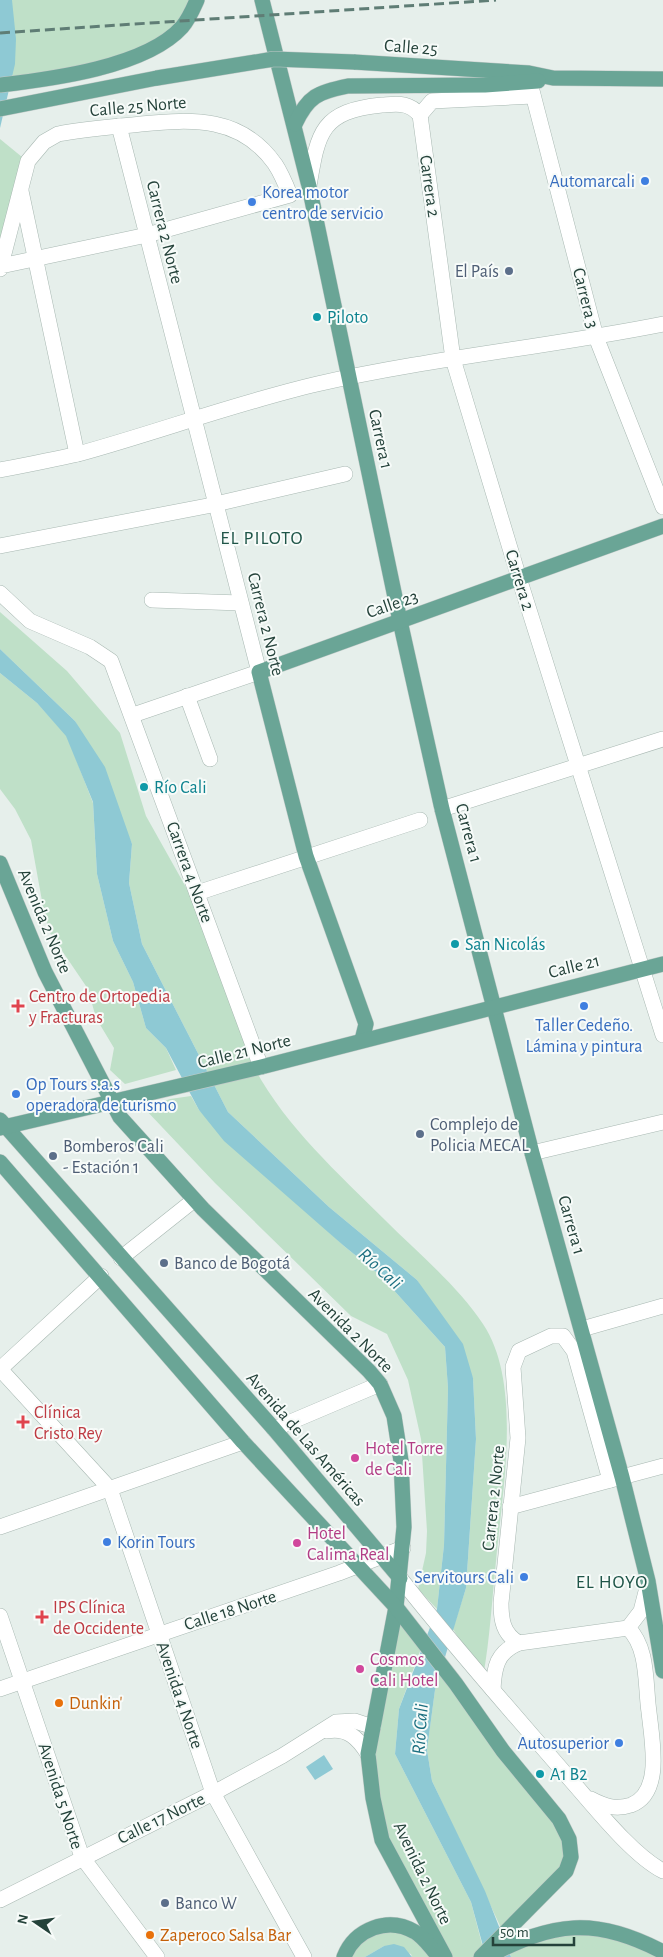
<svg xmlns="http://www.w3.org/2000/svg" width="663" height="1957" font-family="'Alegreya Sans',sans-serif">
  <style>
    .green { fill: #bfe0c8 }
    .water { fill: #8ec9d4 }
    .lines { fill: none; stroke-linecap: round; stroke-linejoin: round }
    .minor-casing { stroke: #a8b8b2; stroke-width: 16 }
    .major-casing { stroke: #c2cac8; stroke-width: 16 }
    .minor { stroke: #fff; stroke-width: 15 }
    .major { stroke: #6aa596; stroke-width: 15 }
    .rail { stroke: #5f7d75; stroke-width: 3; stroke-dasharray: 10 5; stroke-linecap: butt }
    .major-bridge-casing { stroke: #c2cac8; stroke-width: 16; stroke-linecap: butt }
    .major-bridge { stroke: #6aa596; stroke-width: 15 }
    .shop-dot { fill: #3f7fe0; stroke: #f7fbf9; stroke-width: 2 }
    .service-dot { fill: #5c6f8a; stroke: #f7fbf9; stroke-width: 2 }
    .culture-dot { fill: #0f9aa8; stroke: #f7fbf9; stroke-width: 2 }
    .health-dot { fill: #e0444e; stroke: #f7fbf9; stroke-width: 2 }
    .hotel-dot { fill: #d1479c; stroke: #f7fbf9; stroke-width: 2 }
    .food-dot { fill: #e8710a; stroke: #f7fbf9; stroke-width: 2 }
    .labels { text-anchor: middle; stroke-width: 4; stroke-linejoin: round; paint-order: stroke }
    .street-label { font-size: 18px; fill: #24423a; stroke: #f7fbf9 }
    .shop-label { font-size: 18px; fill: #366cbe; stroke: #f7fbf9; text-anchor: end }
    .service-label { font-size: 18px; fill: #4e5e75; stroke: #f7fbf9; text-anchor: start }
    .culture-label { font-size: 18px; fill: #0d838f; stroke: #f7fbf9; text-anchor: start }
    .health-label { font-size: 18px; fill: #be3a42; stroke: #f7fbf9; text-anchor: start }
    .hotel-label { font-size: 18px; fill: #b23c85; stroke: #f7fbf9; text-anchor: start }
    .food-label { font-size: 18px; fill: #c56008; stroke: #f7fbf9; text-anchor: start }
    .neighbourhood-label { font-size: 19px; letter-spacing: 1px; fill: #1f5548; stroke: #f7fbf9 }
    .water-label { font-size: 19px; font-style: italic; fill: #1c6f80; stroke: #f7fbf9 }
  </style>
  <rect width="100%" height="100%" fill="#e6efeb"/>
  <!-- green -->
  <g class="green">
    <path d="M 12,0 L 197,0 L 190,15 L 145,51 L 12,81 Z"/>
    <path d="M 0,139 L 22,157 L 0,243 Z"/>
    <path d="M 0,612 L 67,671 L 120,733 L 146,816 L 192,898 L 255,1069 C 287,1128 338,1173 385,1220 C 418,1253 457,1285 483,1324 C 523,1384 502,1492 496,1561 C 492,1599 490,1639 483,1677 L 453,1629 L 466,1588 L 476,1439 L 473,1378 L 417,1280 L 329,1207 L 228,1112 L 142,944 L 129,883 L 132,844 L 75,721 L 0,649 Z"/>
    <path d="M 0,673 L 37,703 L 67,736 L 93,803 L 97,874 L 113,941 L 133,982 L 146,1028 L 166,1048 L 176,1070 L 125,1084 L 110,1070 L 114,1048 L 96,1018 L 88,989 L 50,933 L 44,912 L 31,840 L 15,809 L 0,789 Z"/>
    <path d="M 191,1096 L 199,1110 L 344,1246 L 381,1276 L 445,1347 L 448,1388 L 444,1545 L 437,1609 L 418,1589 L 426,1553 L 427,1531 L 421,1439 L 408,1380 L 387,1334 L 351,1316 L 215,1183 L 144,1108 L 170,1099 Z"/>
    <path d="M 396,1607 L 423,1643 L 399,1709 L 395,1754 L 471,1902 L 484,1952 L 479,1957 L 445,1957 L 382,1840 L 373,1727 Z"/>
    <path d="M 442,1665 L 559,1819 L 571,1857 L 502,1930 L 432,1781 L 427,1750 L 435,1690 Z"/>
    <path d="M 392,1925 L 439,1957 L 412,1957 L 411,1954 L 384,1946 L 365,1957 L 344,1957 L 347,1950 Z"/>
    <path d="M 579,1927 L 663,1957 L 511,1957 L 508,1947 Z"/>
  </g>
  <!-- water -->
  <g class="water">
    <path d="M 0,0 L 12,0 L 16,39 L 15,64 L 0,128 Z"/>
    <path d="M 0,649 L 75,721 L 105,767 L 132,844 L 129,883 L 142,944 L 228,1112 L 329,1207 L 417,1280 L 463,1344 L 473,1378 L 476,1439 L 466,1588 L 435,1690 L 427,1750 L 432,1781 L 485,1891 L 511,1957 L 486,1957 L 471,1902 L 395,1754 L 399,1709 L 437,1609 L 444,1545 L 448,1388 L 445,1347 L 381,1276 L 344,1246 L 224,1141 L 199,1110 L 166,1048 L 146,1028 L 133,982 L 113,941 L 97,874 L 93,802 L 66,736 L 37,703 L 0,673 Z"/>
    <path d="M 324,1755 L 333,1769 L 315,1780 L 306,1767 Z"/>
    <path d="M 394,1944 L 404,1947 L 412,1957 L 365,1957 L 384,1946 Z"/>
  </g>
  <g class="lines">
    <!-- minor casing -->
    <g class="minor-casing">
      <g id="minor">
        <path d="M 530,83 L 596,337 L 663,507"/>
        <path d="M 420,115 L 432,101 L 533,96"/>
        <path d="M 119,126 L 259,672 L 133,715"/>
        <path d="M 309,186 C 318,132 321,111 382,105 C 399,104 408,102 420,115 L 453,359 L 519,578 L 663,1035"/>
        <path d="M 21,191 L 77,454"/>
        <path d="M 0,269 L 28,161 L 44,142 L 58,134 C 85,129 113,127 141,124 C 193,119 241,116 275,164 C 281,173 286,185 290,195 L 147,235 L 1,266"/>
        <path d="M 0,470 C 26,465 52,460 78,454 C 158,432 236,403 317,384 C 431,358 548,347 663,324"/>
        <path d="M 0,546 L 207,506 L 345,474"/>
        <path d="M 0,593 L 30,621 L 90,647 L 111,661 L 261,1067"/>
        <path d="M 152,600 L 241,603"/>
        <path d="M 187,696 L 210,759"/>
        <path d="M 442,809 L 663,739"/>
        <path d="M 197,893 L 420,820"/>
        <path d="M 532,1153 L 663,1122"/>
        <path d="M 121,1258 L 194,1200"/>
        <path d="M 582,1329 L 663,1306"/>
        <path d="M 0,1369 L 110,1489 L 213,1793 L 304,1957"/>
        <path d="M 0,1369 L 101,1276"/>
        <path d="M 274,1429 L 380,1384"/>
        <path d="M 510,1507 L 663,1466"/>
        <path d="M 0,1527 L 243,1442"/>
        <path d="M 400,1578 C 454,1647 512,1712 569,1778 C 594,1806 631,1854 663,1871"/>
        <path d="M 0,1616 L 82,1857 L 157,1957"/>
        <path d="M 519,1643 C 503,1634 501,1620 501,1603 L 518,1438 L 513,1367 L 519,1351 L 551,1336 L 563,1336 L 574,1351 L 610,1480"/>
        <path d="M 0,1689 L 339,1573 L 403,1548"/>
        <path d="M 493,1690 C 494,1667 497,1652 519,1643 L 628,1628 L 641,1611 L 648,1584"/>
        <path d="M 327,1731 C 347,1727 358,1738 368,1754"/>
        <path d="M 591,1799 C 604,1806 616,1810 631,1805 C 663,1793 652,1741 649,1712 C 645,1686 649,1648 628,1628"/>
        <path d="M 0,1900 L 221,1789 L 282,1756 L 336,1722 L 355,1721 L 373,1727"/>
      </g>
    </g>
    <!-- major casing -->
    <g class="major-casing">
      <g id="major">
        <path d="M 262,0 L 309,186 L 400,621 L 442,809 L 532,1153 L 622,1477 L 648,1581 L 663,1671"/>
        <path d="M 354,62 L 529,73 L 553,78 L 663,79"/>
        <path d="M 0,85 C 52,79 146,67 182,27 C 189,19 193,9 197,0"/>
        <path d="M 0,109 L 157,78"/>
        <path d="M 295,124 C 308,96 318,92 348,86 L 485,85 L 538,81"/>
        <path d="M 0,863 L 45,972 L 120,1117 L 203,1209 L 369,1371 L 380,1384 L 394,1416 L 401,1461 L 404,1527 L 396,1607 L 368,1754 L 373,1798 L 382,1840 L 445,1957"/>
        <path d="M 362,1040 L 366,1024 L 306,856 L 259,672 L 663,526"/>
        <path d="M 0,1120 L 274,1429 L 400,1578"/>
        <path d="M 0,1128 L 261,1067 L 663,964"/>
        <path d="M 0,1162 L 243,1442 L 396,1607 L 456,1684 L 503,1751 L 559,1819 L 569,1839 L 571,1857 L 566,1871 L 481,1957"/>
        <path d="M 344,1957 C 355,1929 388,1916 415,1932 C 423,1937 428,1944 434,1951"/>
        <path d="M 487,1957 C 553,1922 595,1916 663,1952"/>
      </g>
    </g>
    <!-- minor -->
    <use href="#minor" class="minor"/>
    <!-- major -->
    <use href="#major" class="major"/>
    <!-- rail -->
    <path class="rail" d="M 0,33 L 496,0"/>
    <!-- major-bridge casing -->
    <g class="major-bridge-casing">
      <path id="major-bridge" d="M 157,78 L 274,59 L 354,62"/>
    </g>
    <!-- major-bridge -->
    <use href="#major-bridge" class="major-bridge"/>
  </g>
  <!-- markers -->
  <g class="shop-dot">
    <circle cx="645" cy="181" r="5"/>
    <circle cx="252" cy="202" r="5"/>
    <circle cx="584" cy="1006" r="5"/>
    <circle cx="16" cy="1094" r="5"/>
    <circle cx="107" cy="1542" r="5"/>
    <circle cx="524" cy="1577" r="5"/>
    <circle cx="619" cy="1743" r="5"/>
  </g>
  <g class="service-dot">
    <circle cx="509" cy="271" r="5"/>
    <circle cx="420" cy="1134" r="5"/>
    <circle cx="53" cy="1156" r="5"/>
    <circle cx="164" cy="1263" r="5"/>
    <circle cx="165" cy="1903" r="5"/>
  </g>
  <g class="culture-dot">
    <circle cx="317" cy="317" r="5"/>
    <circle cx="144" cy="787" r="5"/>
    <circle cx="455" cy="944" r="5"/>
    <circle cx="540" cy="1774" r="5"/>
  </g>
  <g class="health-dot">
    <path d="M15.5 998.5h5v5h5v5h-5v5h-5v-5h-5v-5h5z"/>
    <path d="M20.5 1414.5h5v5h5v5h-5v5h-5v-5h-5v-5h5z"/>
    <path d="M39.5 1609.5h5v5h5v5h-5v5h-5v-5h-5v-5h5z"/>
  </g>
  <g class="hotel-dot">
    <circle cx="355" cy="1458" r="5"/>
    <circle cx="297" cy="1543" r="5"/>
    <circle cx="360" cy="1669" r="5"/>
  </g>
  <g class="food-dot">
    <circle cx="59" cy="1703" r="5"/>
    <circle cx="150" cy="1935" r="5"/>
  </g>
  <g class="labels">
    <!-- street labels -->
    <g class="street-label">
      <text transform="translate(411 47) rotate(4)" y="6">Calle 25</text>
      <text transform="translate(138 106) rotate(-5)" y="6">Calle 25 Norte</text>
      <text transform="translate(430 186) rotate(82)" y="6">Carrera 2</text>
      <text transform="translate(165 232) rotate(76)" y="6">Carrera 2 Norte</text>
      <text transform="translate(586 298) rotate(76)" y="6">Carrera 3</text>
      <text transform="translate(381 439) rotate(78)" y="6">Carrera 1</text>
      <text transform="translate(520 580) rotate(73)" y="6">Carrera 2</text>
      <text transform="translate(392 604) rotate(-19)" y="6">Calle 23</text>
      <text transform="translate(266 624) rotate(76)" y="6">Carrera 2 Norte</text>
      <text transform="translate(469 833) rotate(75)" y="6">Carrera 1</text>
      <text transform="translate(190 872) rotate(70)" y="6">Carrera 4 Norte</text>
      <text transform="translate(45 921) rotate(67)" y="6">Avenida 2 Norte</text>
      <text transform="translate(574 966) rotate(-14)" y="6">Calle 21</text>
      <text transform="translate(244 1051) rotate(-14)" y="6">Calle 21 Norte</text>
      <text transform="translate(572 1225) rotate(74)" y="6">Carrera 1</text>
      <text transform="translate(351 1330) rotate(45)" y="6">Avenida 2 Norte</text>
      <text transform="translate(306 1439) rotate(49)" y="6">Avenida de Las Américas</text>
      <text transform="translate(493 1498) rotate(-84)" y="6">Carrera 2 Norte</text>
      <text transform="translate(230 1610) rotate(-18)" y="6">Calle 18 Norte</text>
      <text transform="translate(180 1695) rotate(71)" y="6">Avenida 4 Norte</text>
      <text transform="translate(61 1796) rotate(72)" y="6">Avenida 5 Norte</text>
      <text transform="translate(161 1818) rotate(-26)" y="6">Calle 17 Norte</text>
      <text transform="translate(423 1873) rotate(64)" y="6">Avenida 2 Norte</text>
    </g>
    <!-- shop labels -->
    <g class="shop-label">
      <text x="635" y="187">Automarcali</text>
      <text x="262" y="198" text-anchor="start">Korea motor<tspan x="262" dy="21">centro de servicio</tspan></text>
      <text x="584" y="1031" text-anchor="middle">Taller Cedeño.<tspan x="584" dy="21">Lámina y pintura</tspan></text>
      <text x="26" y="1090" text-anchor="start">Op Tours s.a.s<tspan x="26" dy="21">operadora de turismo</tspan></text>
      <text x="117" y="1548" text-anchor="start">Korin Tours</text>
      <text x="514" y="1583">Servitours Cali</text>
      <text x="609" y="1749">Autosuperior</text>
    </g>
    <!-- service labels -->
    <g class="service-label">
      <text x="499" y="277" text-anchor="end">El País</text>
      <text x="430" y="1130">Complejo de<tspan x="430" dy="21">Policia MECAL</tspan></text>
      <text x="63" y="1152">Bomberos Cali<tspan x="63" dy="21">- Estación 1</tspan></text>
      <text x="174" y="1269">Banco de Bogotá</text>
      <text x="175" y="1909">Banco W</text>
    </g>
    <!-- culture labels -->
    <g class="culture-label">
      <text x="327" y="323">Piloto</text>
      <text x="154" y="793">Río Cali</text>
      <text x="465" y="950">San Nicolás</text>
      <text x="550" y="1780">A1 B2</text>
    </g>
    <!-- health labels -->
    <g class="health-label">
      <text x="29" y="1002">Centro de Ortopedia<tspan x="29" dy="21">y Fracturas</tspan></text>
      <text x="34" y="1418">Clínica<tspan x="34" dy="21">Cristo Rey</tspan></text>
      <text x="53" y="1613">IPS Clínica<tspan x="53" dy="21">de Occidente</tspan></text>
    </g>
    <!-- hotel labels -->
    <g class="hotel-label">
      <text x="365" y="1454">Hotel Torre<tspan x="365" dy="21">de Cali</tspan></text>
      <text x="307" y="1539">Hotel<tspan x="307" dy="21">Calima Real</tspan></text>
      <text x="370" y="1665">Cosmos<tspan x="370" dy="21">Cali Hotel</tspan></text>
    </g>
    <!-- food labels -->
    <g class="food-label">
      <text x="69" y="1709">Dunkin'</text>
      <text x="160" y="1941">Zaperoco Salsa Bar</text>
    </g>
    <!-- neighbourhood labels -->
    <g class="neighbourhood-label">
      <text x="262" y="544">EL PILOTO</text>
      <text x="612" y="1588">EL HOYO</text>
    </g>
    <!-- water labels -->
    <g class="water-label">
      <text transform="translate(381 1268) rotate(42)" y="7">Río Cali</text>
      <text transform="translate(419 1729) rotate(-86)" y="7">Río Cali</text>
    </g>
  </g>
  <!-- north arrow -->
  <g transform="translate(35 1922) rotate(283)" stroke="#f7fbf9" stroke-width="4" paint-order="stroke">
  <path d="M0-4L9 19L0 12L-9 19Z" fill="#24423a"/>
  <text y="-8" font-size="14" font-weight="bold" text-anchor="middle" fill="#24423a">N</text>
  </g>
  <!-- scale -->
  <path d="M493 1937v8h81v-8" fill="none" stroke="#24423a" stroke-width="2.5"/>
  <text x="500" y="1937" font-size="15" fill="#24423a" stroke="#f7fbf9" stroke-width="4" paint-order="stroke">50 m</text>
</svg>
